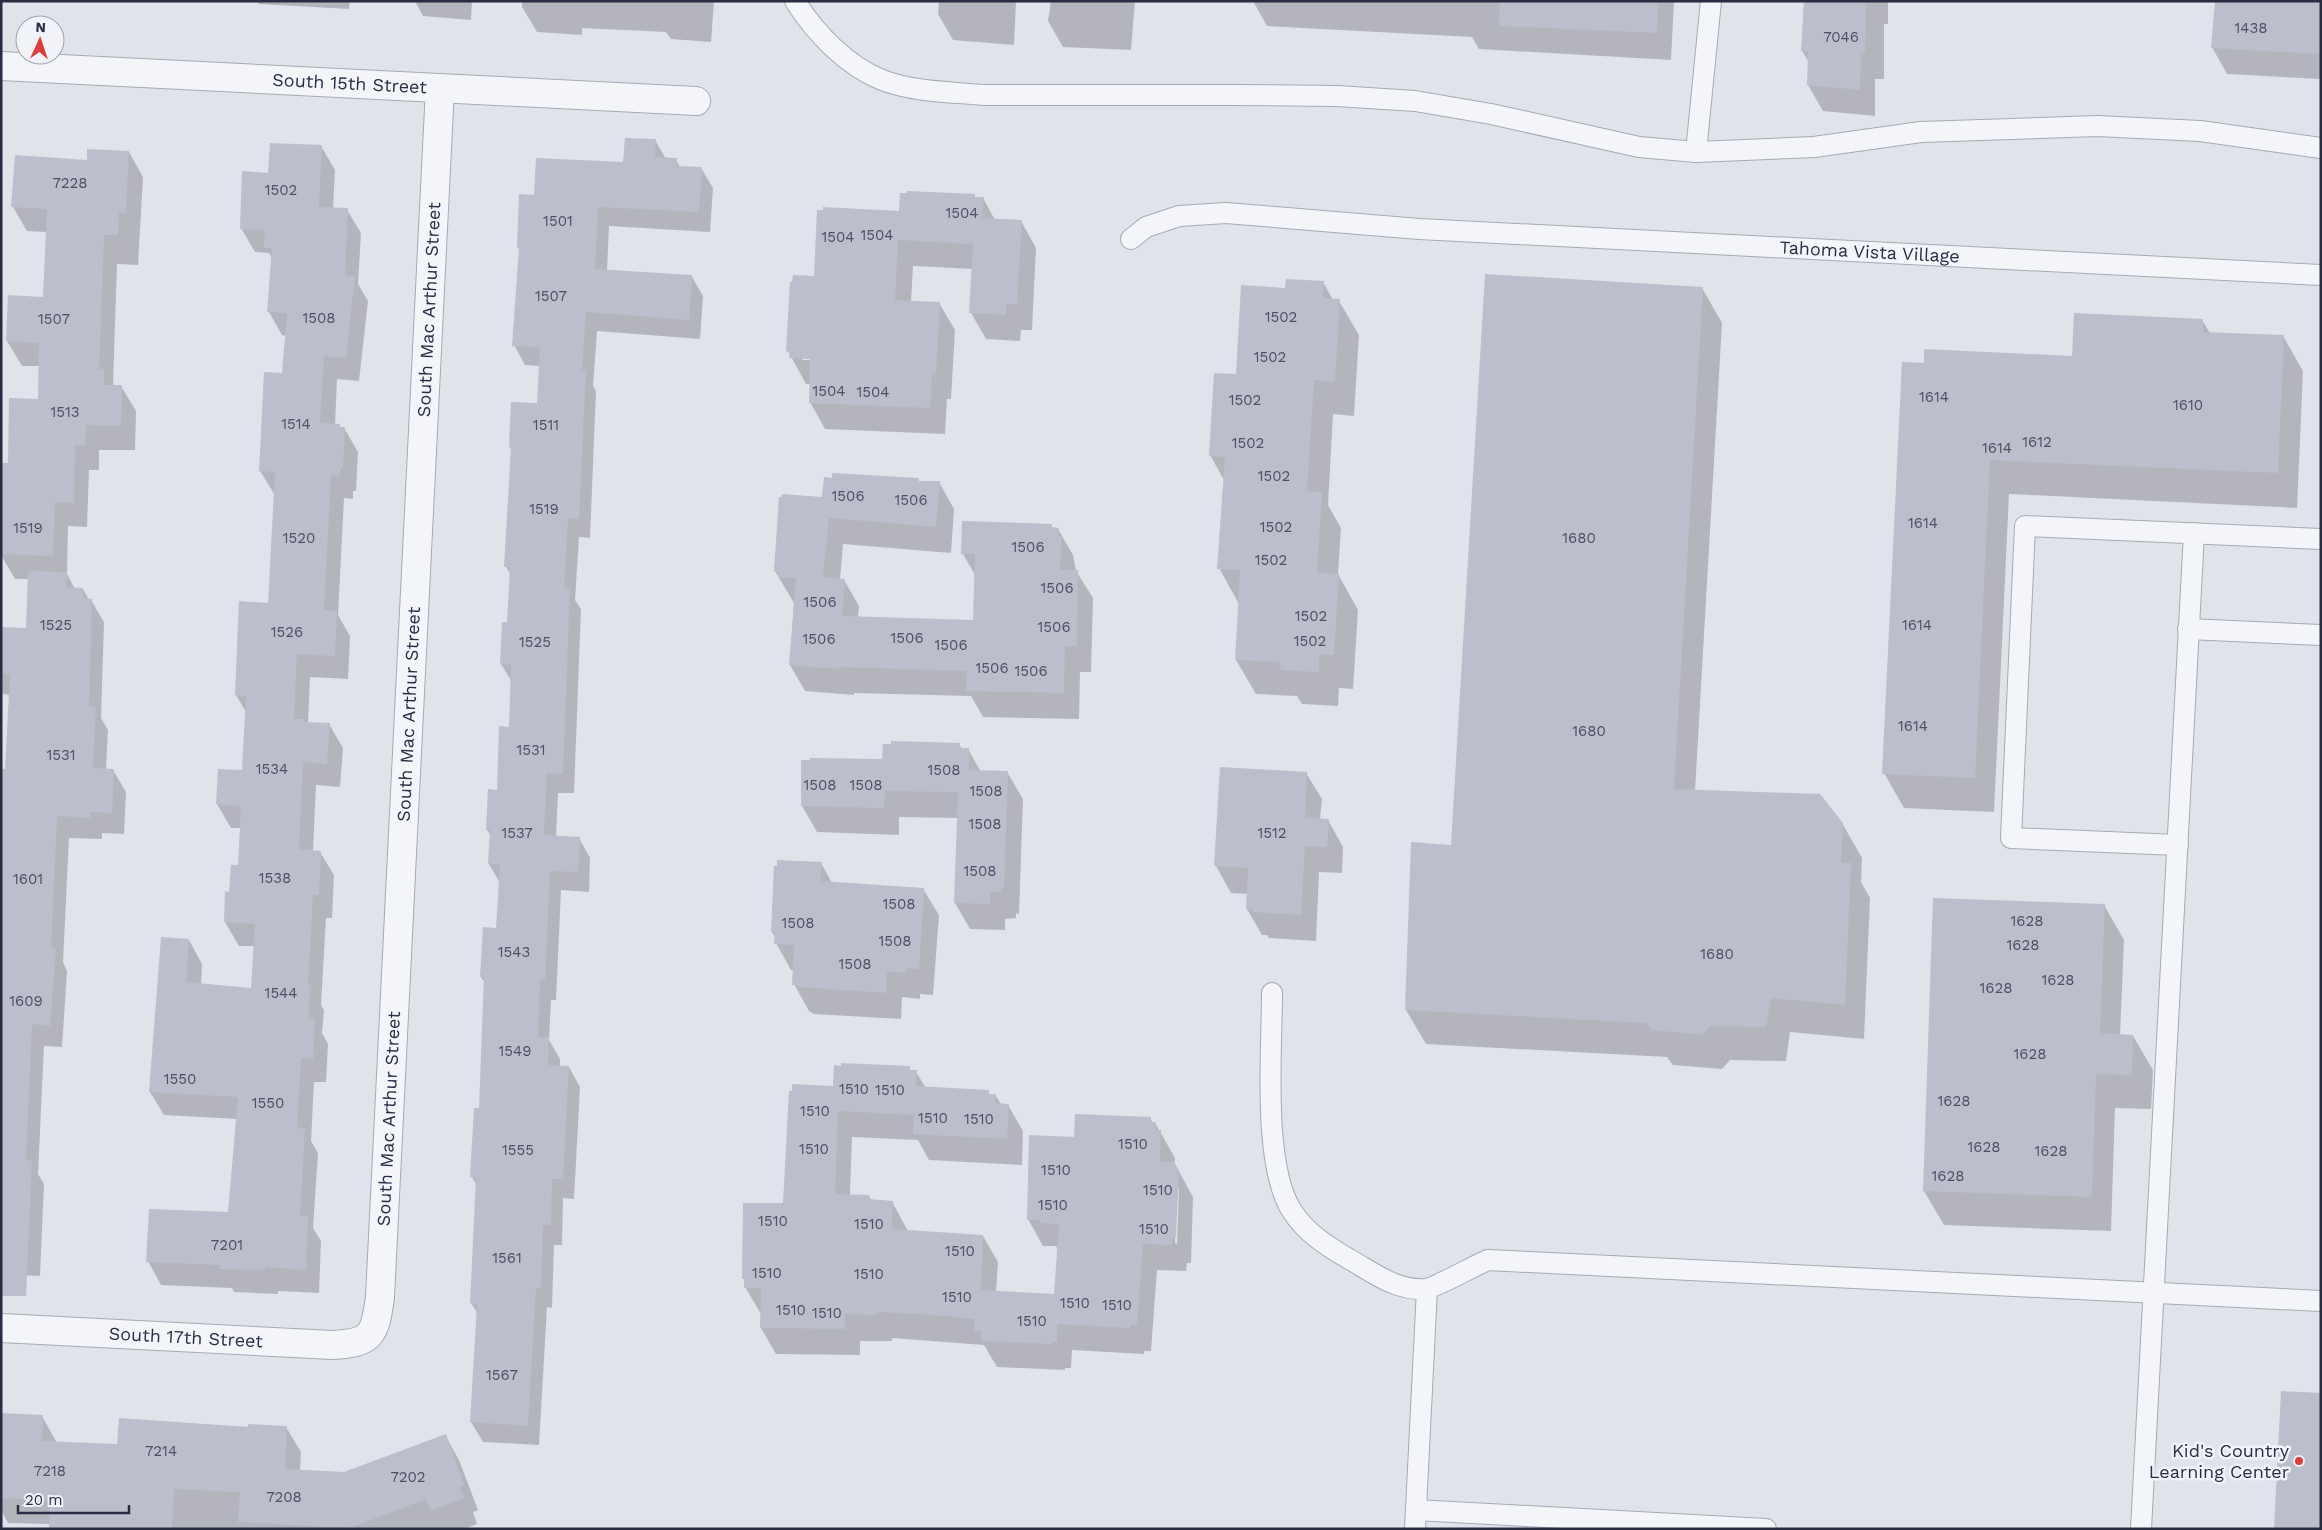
<svg xmlns="http://www.w3.org/2000/svg" width="2322" height="1530" font-family="'Work Sans',sans-serif">
  <style>
    .shadow { fill: #0003; fill-rule: evenodd }
    .building { fill: #bbbecb }
    .lines { fill: none; stroke-linecap: round; stroke-linejoin: round }
    .service-casing { stroke: #a6a9b6; stroke-width: 22 }
    .minor-casing { stroke: #a6a9b6; stroke-width: 30 }
    .service { stroke: #f4f5f9; stroke-width: 20 }
    .minor { stroke: #f4f5f9; stroke-width: 28 }
    .poi-dot { fill: #d9403d; stroke: #f1f3f8; stroke-width: 2 }
    .labels { text-anchor: middle; stroke-width: 5; stroke-linejoin: round; paint-order: stroke }
    .number-label { font-size: 15px; fill: #4d5166 }
    .street-label { font-size: 18px; fill: #282d44; stroke: #f1f3f8 }
    .poi-label { font-size: 18px; fill: #282d44; stroke: #f1f3f8; text-anchor: end }
  </style>
  <rect width="100%" height="100%" fill="#e1e3eb"/>
  <!-- shadow -->
  <g class="shadow">
    <path d="M 257,1 L 350,1 L 349,9 L 259,4 Z"/>
    <path d="M 415,1 L 472,1 L 471,20 L 423,16 Z"/>
    <path d="M 522,1 L 714,1 L 711,42 L 671,39 L 666,32 L 582,28 L 582,35 L 537,32 L 522,7 Z"/>
    <path d="M 939,1 L 1016,1 L 1014,45 L 953,40 L 938,14 Z"/>
    <path d="M 1051,1 L 1135,1 L 1131,50 L 1063,47 L 1048,21 Z"/>
    <path d="M 1253,1 L 1674,1 L 1671,60 L 1479,49 L 1472,37 L 1267,26 Z"/>
    <path d="M 1804,1 L 1888,1 L 1888,24 L 1884,24 L 1884,79 L 1875,79 L 1875,116 L 1823,111 L 1808,85 L 1809,62 L 1802,51 Z"/>
    <path d="M 2321,1 L 2321,79 L 2227,74 L 2212,47 Z"/>
    <path d="M 655,140 L 666,159 L 676,160 L 680,167 L 701,168 L 713,188 L 710,232 L 609,226 L 607,271 L 692,277 L 703,296 L 700,339 L 597,331 L 593,386 L 596,391 L 590,538 L 579,537 L 575,600 L 581,609 L 574,793 L 558,793 L 556,837 L 579,838 L 590,858 L 589,892 L 561,890 L 556,1000 L 551,1000 L 549,1040 L 560,1059 L 560,1066 L 569,1067 L 580,1087 L 574,1199 L 563,1198 L 562,1245 L 554,1245 L 552,1308 L 547,1307 L 539,1445 L 483,1442 L 471,1422 L 478,1314 L 471,1303 L 477,1186 L 472,1177 L 480,1109 L 485,983 L 481,977 L 498,929 L 500,883 L 489,864 L 491,836 L 487,830 L 498,791 L 510,728 L 512,682 L 501,664 L 508,624 L 510,574 L 506,566 L 512,450 L 510,447 L 538,404 L 540,366 L 525,365 L 514,345 L 520,251 L 518,247 L 536,196 L 625,164 Z"/>
    <path d="M 321,146 L 335,170 L 333,209 L 347,210 L 361,233 L 358,284 L 368,301 L 359,381 L 337,379 L 335,425 L 344,428 L 358,452 L 356,491 L 353,491 L 353,499 L 344,498 L 338,615 L 350,636 L 348,679 L 310,677 L 308,723 L 329,724 L 343,748 L 340,787 L 316,785 L 313,851 L 320,852 L 334,875 L 332,918 L 326,918 L 321,1005 L 324,1010 L 322,1033 L 328,1044 L 326,1082 L 314,1082 L 311,1141 L 318,1153 L 313,1228 L 321,1241 L 319,1293 L 278,1291 L 278,1294 L 234,1292 L 232,1288 L 161,1285 L 148,1261 L 229,1214 L 237,1119 L 164,1115 L 150,1092 L 189,940 L 202,964 L 201,985 L 253,989 L 255,946 L 239,946 L 225,922 L 239,867 L 241,828 L 231,828 L 217,804 L 243,771 L 246,712 L 236,695 L 269,604 L 275,495 L 260,471 L 265,373 L 284,374 L 287,336 L 282,335 L 269,312 L 273,260 L 269,253 L 255,252 L 241,228 L 270,174 Z"/>
    <path d="M 129,152 L 143,177 L 138,265 L 117,264 L 113,386 L 121,386 L 136,411 L 135,450 L 99,450 L 99,470 L 89,470 L 87,527 L 68,526 L 67,574 L 75,589 L 83,589 L 89,600 L 91,600 L 104,622 L 101,718 L 108,730 L 106,769 L 113,770 L 126,792 L 124,834 L 102,833 L 102,839 L 69,838 L 63,962 L 67,971 L 62,1047 L 44,1046 L 38,1174 L 44,1184 L 40,1276 L 1,1274 L 6,770 L 10,695 L 3,694 L 1,692 L 1,628 L 27,629 L 29,579 L 15,579 L 1,555 L 3,464 L 9,464 L 40,400 L 40,366 L 22,366 L 7,341 L 45,298 L 47,232 L 27,231 L 13,207 L 86,179 Z"/>
    <path d="M 976,198 L 983,198 L 995,220 L 1021,221 L 1036,248 L 1032,330 L 1021,330 L 1020,341 L 986,339 L 971,313 L 973,269 L 913,266 L 911,302 L 939,303 L 955,330 L 951,399 L 947,399 L 945,434 L 825,429 L 810,402 L 811,384 L 806,384 L 788,351 L 815,277 L 900,212 ZM 802,357 L 817,360 L 802,360 Z"/>
    <path d="M 1323,282 L 1333,300 L 1339,301 L 1359,335 L 1354,416 L 1333,414 L 1328,505 L 1341,528 L 1338,574 L 1358,610 L 1353,689 L 1339,688 L 1338,706 L 1302,704 L 1297,696 L 1256,694 L 1236,660 L 1239,604 L 1219,568 L 1224,480 L 1210,455 L 1237,376 L 1286,289 Z"/>
    <path d="M 1702,288 L 1722,323 L 1695,791 L 1842,823 L 1862,858 L 1861,882 L 1870,898 L 1864,1039 L 1790,1032 L 1786,1061 L 1730,1060 L 1722,1069 L 1673,1065 L 1667,1057 L 1426,1044 L 1406,1010 L 1453,846 Z"/>
    <path d="M 2202,320 L 2210,333 L 2283,336 L 2303,371 L 2297,508 L 2009,494 L 1994,812 L 1904,808 L 1884,773 L 1925,364 L 2073,358 Z"/>
    <path d="M 939,482 L 954,509 L 951,553 L 843,544 L 840,580 L 844,580 L 859,606 L 858,618 L 974,621 L 975,575 L 963,554 L 1051,525 L 1053,529 L 1058,529 L 1073,555 L 1076,571 L 1093,598 L 1091,672 L 1080,672 L 1079,719 L 983,717 L 971,696 L 854,693 L 854,695 L 805,691 L 790,665 L 794,603 L 775,571 L 823,499 L 920,483 Z"/>
    <path d="M 959,744 L 962,749 L 968,749 L 981,772 L 1007,772 L 1023,799 L 1019,914 L 1016,913 L 1016,918 L 1005,919 L 1005,930 L 970,929 L 955,903 L 959,818 L 899,817 L 899,835 L 817,832 L 802,806 L 884,761 Z"/>
    <path d="M 1221,769 L 1306,773 L 1322,799 L 1320,820 L 1328,820 L 1343,847 L 1342,873 L 1319,872 L 1316,941 L 1269,938 L 1267,935 L 1262,935 L 1247,909 L 1248,894 L 1231,893 L 1216,866 Z"/>
    <path d="M 821,863 L 832,883 L 923,889 L 939,915 L 933,995 L 920,994 L 920,999 L 902,997 L 901,1019 L 814,1014 L 809,1011 L 794,984 L 794,970 L 791,970 L 776,943 L 776,939 L 772,932 Z"/>
    <path d="M 2104,905 L 2124,940 L 2120,1035 L 2133,1036 L 2153,1070 L 2151,1109 L 2115,1108 L 2111,1231 L 1944,1225 L 1924,1191 Z"/>
    <path d="M 909,1067 L 911,1071 L 916,1072 L 926,1088 L 988,1091 L 990,1095 L 995,1095 L 1001,1104 L 1008,1105 L 1023,1131 L 1022,1165 L 929,1160 L 918,1140 L 852,1137 L 850,1195 L 869,1196 L 871,1200 L 892,1202 L 908,1231 L 983,1236 L 998,1262 L 996,1292 L 1055,1295 L 1059,1249 L 1055,1246 L 1043,1246 L 1028,1219 L 1075,1138 L 1150,1118 L 1153,1123 L 1155,1123 L 1175,1158 L 1175,1164 L 1193,1197 L 1191,1263 L 1187,1263 L 1186,1271 L 1157,1270 L 1151,1351 L 1144,1351 L 1144,1354 L 1072,1350 L 1071,1368 L 1065,1368 L 1065,1370 L 997,1367 L 984,1345 L 892,1338 L 892,1341 L 860,1341 L 860,1355 L 776,1354 L 761,1328 L 761,1314 L 745,1287 L 785,1205 L 835,1087 ZM 1177,1188 L 1179,1188 L 1177,1244 L 1175,1243 Z"/>
    <path d="M 1,1414 L 42,1416 L 57,1443 L 119,1446 L 249,1428 L 286,1427 L 301,1452 L 300,1471 L 344,1473 L 445,1435 L 459,1460 L 478,1510 L 473,1512 L 477,1524 L 464,1529 L 50,1529 L 50,1524 L 8,1523 L 1,1510 Z"/>
  </g>
  <!-- building -->
  <g class="building">
    <path d="M 1500,1 L 1658,1 L 1657,33 L 1499,26 Z"/>
    <path d="M 1804,1 L 1866,1 L 1865,53 L 1861,53 L 1860,90 L 1807,85 L 1808,51 L 1801,51 Z"/>
    <path d="M 2215,1 L 2321,1 L 2321,54 L 2211,48 Z"/>
    <path d="M 625,138 L 656,139 L 655,157 L 677,158 L 676,166 L 702,167 L 699,212 L 598,207 L 595,269 L 692,275 L 689,320 L 586,312 L 582,370 L 586,370 L 579,519 L 568,518 L 564,588 L 570,588 L 563,774 L 547,773 L 544,835 L 580,837 L 578,872 L 550,871 L 545,980 L 540,980 L 538,1037 L 549,1037 L 548,1065 L 569,1066 L 563,1179 L 552,1179 L 551,1225 L 543,1225 L 541,1288 L 536,1288 L 528,1426 L 470,1422 L 477,1304 L 470,1303 L 476,1178 L 470,1177 L 474,1108 L 479,1108 L 484,977 L 480,977 L 483,927 L 496,928 L 500,865 L 488,864 L 490,830 L 486,830 L 488,789 L 497,790 L 499,726 L 509,727 L 511,665 L 500,664 L 502,622 L 507,622 L 510,567 L 504,567 L 511,447 L 509,447 L 511,402 L 537,403 L 540,347 L 512,346 L 519,248 L 517,248 L 519,194 L 534,195 L 536,158 L 623,162 Z"/>
    <path d="M 270,143 L 322,145 L 319,207 L 348,208 L 345,275 L 355,276 L 346,358 L 324,356 L 320,423 L 340,424 L 340,427 L 345,427 L 343,468 L 340,468 L 340,476 L 331,475 L 324,610 L 337,611 L 335,656 L 297,654 L 294,719 L 305,719 L 304,722 L 330,723 L 327,764 L 303,762 L 299,849 L 321,851 L 319,895 L 313,895 L 308,985 L 311,985 L 308,1019 L 315,1019 L 313,1059 L 301,1058 L 297,1128 L 305,1129 L 300,1216 L 308,1216 L 306,1270 L 265,1267 L 265,1270 L 219,1269 L 220,1265 L 146,1262 L 149,1209 L 228,1212 L 238,1097 L 149,1092 L 161,937 L 189,939 L 186,982 L 251,988 L 255,924 L 224,922 L 225,891 L 229,892 L 231,865 L 238,865 L 241,806 L 216,804 L 218,769 L 242,770 L 246,696 L 235,695 L 239,601 L 268,603 L 275,472 L 259,471 L 264,372 L 282,373 L 287,313 L 267,312 L 272,248 L 264,248 L 265,230 L 240,229 L 242,171 L 268,173 Z"/>
    <path d="M 87,149 L 129,151 L 126,213 L 119,213 L 118,235 L 104,235 L 99,369 L 104,369 L 104,385 L 122,385 L 121,426 L 86,425 L 85,446 L 75,445 L 74,503 L 55,502 L 53,556 L 1,554 L 2,463 L 8,463 L 9,398 L 38,399 L 39,343 L 6,341 L 8,295 L 43,297 L 47,209 L 11,207 L 15,155 L 87,160 Z"/>
    <path d="M 907,191 L 975,194 L 975,197 L 984,197 L 982,218 L 1022,220 L 1017,304 L 1006,304 L 1006,315 L 969,313 L 973,244 L 898,240 L 895,300 L 940,302 L 936,373 L 932,373 L 930,408 L 809,403 L 810,359 L 789,358 L 790,352 L 786,351 L 790,282 L 792,282 L 793,275 L 814,276 L 817,210 L 823,210 L 823,207 L 899,211 L 900,193 L 907,193 Z"/>
    <path d="M 1485,274 L 1703,287 L 1674,789 L 1820,794 L 1843,823 L 1841,862 L 1851,863 L 1845,1005 L 1771,998 L 1766,1027 L 1710,1026 L 1702,1035 L 1652,1030 L 1646,1023 L 1405,1010 L 1411,842 L 1451,845 Z"/>
    <path d="M 1286,279 L 1324,281 L 1323,298 L 1340,299 L 1335,382 L 1314,380 L 1307,491 L 1322,492 L 1317,573 L 1339,574 L 1334,655 L 1319,654 L 1319,672 L 1280,670 L 1281,662 L 1235,660 L 1240,570 L 1217,569 L 1225,457 L 1209,456 L 1214,373 L 1236,374 L 1241,285 L 1285,288 Z"/>
    <path d="M 2074,313 L 2203,319 L 2203,332 L 2284,335 L 2278,473 L 1990,460 L 1975,778 L 1882,774 L 1902,362 L 1924,363 L 1924,349 L 2072,356 Z"/>
    <path d="M 832,473 L 919,478 L 919,481 L 940,481 L 936,527 L 829,518 L 823,577 L 845,579 L 842,616 L 973,620 L 975,554 L 961,554 L 962,521 L 1052,524 L 1052,527 L 1059,528 L 1058,536 L 1062,536 L 1060,570 L 1078,570 L 1077,646 L 1065,646 L 1064,693 L 966,691 L 967,671 L 839,667 L 839,669 L 789,665 L 796,578 L 778,577 L 778,572 L 774,571 L 779,497 L 782,497 L 782,494 L 822,497 L 824,477 L 832,478 Z"/>
    <path d="M 28,571 L 67,572 L 66,587 L 83,588 L 83,598 L 92,599 L 89,707 L 96,707 L 93,768 L 114,769 L 112,813 L 90,812 L 90,818 L 57,816 L 51,947 L 56,948 L 50,1026 L 32,1024 L 26,1160 L 32,1161 L 26,1296 L 1,1296 L 1,769 L 5,769 L 10,674 L 1,673 L 1,627 L 26,628 Z"/>
    <path d="M 891,741 L 960,743 L 960,748 L 969,748 L 969,770 L 1008,771 L 1004,888 L 1001,887 L 1001,892 L 990,892 L 990,904 L 954,903 L 958,792 L 885,791 L 884,808 L 801,806 L 801,760 L 810,760 L 810,758 L 882,759 L 883,744 L 891,744 Z"/>
    <path d="M 1220,767 L 1307,772 L 1305,818 L 1329,819 L 1327,847 L 1305,846 L 1301,915 L 1253,912 L 1253,909 L 1246,909 L 1248,868 L 1214,866 Z"/>
    <path d="M 777,860 L 822,862 L 820,881 L 924,888 L 919,969 L 906,968 L 905,973 L 887,971 L 886,993 L 798,987 L 798,985 L 792,985 L 794,945 L 774,944 L 775,932 L 771,932 L 774,866 L 777,866 Z"/>
    <path d="M 1933,898 L 2105,904 L 2100,1033 L 2133,1035 L 2132,1075 L 2096,1074 L 2092,1197 L 1923,1191 Z"/>
    <path d="M 841,1063 L 910,1066 L 910,1070 L 917,1070 L 916,1086 L 989,1090 L 989,1094 L 996,1094 L 995,1103 L 1009,1104 L 1007,1139 L 913,1134 L 914,1115 L 838,1111 L 835,1194 L 869,1195 L 869,1199 L 893,1201 L 892,1229 L 983,1235 L 981,1290 L 1054,1294 L 1059,1224 L 1040,1223 L 1040,1220 L 1027,1220 L 1029,1135 L 1074,1137 L 1075,1114 L 1151,1117 L 1151,1122 L 1156,1122 L 1156,1130 L 1161,1130 L 1160,1162 L 1175,1162 L 1175,1169 L 1179,1169 L 1176,1237 L 1172,1237 L 1172,1245 L 1143,1244 L 1137,1325 L 1130,1325 L 1130,1328 L 1057,1324 L 1057,1342 L 1051,1342 L 1051,1344 L 981,1341 L 981,1331 L 974,1330 L 974,1319 L 935,1315 L 877,1312 L 877,1315 L 845,1314 L 845,1329 L 760,1328 L 761,1288 L 744,1288 L 744,1279 L 742,1279 L 743,1203 L 783,1203 L 789,1091 L 792,1091 L 792,1084 L 833,1086 L 834,1065 L 841,1066 Z"/>
    <path d="M 2281,1391 L 2321,1393 L 2321,1529 L 2274,1529 Z"/>
    <path d="M 1,1413 L 43,1415 L 42,1441 L 117,1444 L 119,1418 L 248,1427 L 248,1424 L 287,1426 L 285,1469 L 344,1472 L 446,1434 L 464,1485 L 460,1487 L 464,1498 L 430,1511 L 426,1499 L 350,1528 L 238,1522 L 240,1492 L 174,1489 L 172,1529 L 49,1529 L 50,1500 L 1,1498 Z"/>
  </g>
  <g class="lines">
    <!-- service casing -->
    <g class="service-casing">
      <g id="service">
        <path d="M 795,1 C 815,33 847,66 882,80 C 913,92 951,92 984,95 L 1234,95 L 1337,96 L 1415,101 L 1491,114 L 1639,147 L 1696,152 L 1814,147 L 1921,132 L 2097,126 L 2200,131 L 2321,148"/>
        <path d="M 1696,152 L 1711,1"/>
        <path id="s1" d="M 1131,239 L 1146,227 L 1179,216 L 1226,213 L 1419,229 L 2321,275"/>
        <path d="M 2188,629 L 2321,635"/>
        <path d="M 2178,845 L 2011,838 L 2025,526 L 2321,539"/>
        <path d="M 1272,993 C 1272,1049 1262,1165 1292,1211 C 1306,1233 1327,1246 1349,1259 C 1374,1273 1396,1291 1426,1289 C 1434,1288 1476,1265 1488,1260 L 2321,1301"/>
        <path d="M 1416,1510 L 1766,1529"/>
        <path d="M 1415,1529 L 1427,1289"/>
        <path d="M 2141,1529 L 2194,533"/>
      </g>
    </g>
    <!-- minor casing -->
    <g class="minor-casing">
      <g id="minor">
        <path id="s2" d="M 1,66 L 696,101"/>
        <path id="s3" d="M 1,1328 L 332,1345 C 372,1343 375,1335 380,1297 L 440,88"/>
      </g>
    </g>
    <!-- service -->
    <use href="#service" class="service"/>
    <!-- minor -->
    <use href="#minor" class="minor"/>
  </g>
  <!-- markers -->
  <circle class="poi-dot" cx="2299" cy="1461" r="5"/>
  <g class="labels">
    <!-- number labels -->
    <g class="number-label">
      <text x="2251" y="33">1438</text>
      <text x="1841" y="42">7046</text>
      <text x="70" y="188">7228</text>
      <text x="281" y="195">1502</text>
      <text x="962" y="218">1504</text>
      <text x="558" y="226">1501</text>
      <text x="877" y="240">1504</text>
      <text x="838" y="242">1504</text>
      <text x="551" y="301">1507</text>
      <text x="1281" y="322">1502</text>
      <text x="319" y="323">1508</text>
      <text x="54" y="324">1507</text>
      <text x="1270" y="362">1502</text>
      <text x="829" y="396">1504</text>
      <text x="873" y="397">1504</text>
      <text x="1934" y="402">1614</text>
      <text x="1245" y="405">1502</text>
      <text x="2188" y="410">1610</text>
      <text x="65" y="417">1513</text>
      <text x="296" y="429">1514</text>
      <text x="546" y="430">1511</text>
      <text x="2037" y="447">1612</text>
      <text x="1248" y="448">1502</text>
      <text x="1997" y="453">1614</text>
      <text x="1274" y="481">1502</text>
      <text x="848" y="501">1506</text>
      <text x="911" y="505">1506</text>
      <text x="544" y="514">1519</text>
      <text x="1923" y="528">1614</text>
      <text x="1276" y="532">1502</text>
      <text x="28" y="533">1519</text>
      <text x="299" y="543">1520</text>
      <text x="1579" y="543">1680</text>
      <text x="1028" y="552">1506</text>
      <text x="1271" y="565">1502</text>
      <text x="1057" y="593">1506</text>
      <text x="820" y="607">1506</text>
      <text x="1311" y="621">1502</text>
      <text x="56" y="630">1525</text>
      <text x="1917" y="630">1614</text>
      <text x="1054" y="632">1506</text>
      <text x="287" y="637">1526</text>
      <text x="907" y="643">1506</text>
      <text x="819" y="644">1506</text>
      <text x="1310" y="646">1502</text>
      <text x="535" y="647">1525</text>
      <text x="951" y="650">1506</text>
      <text x="992" y="673">1506</text>
      <text x="1031" y="676">1506</text>
      <text x="1913" y="731">1614</text>
      <text x="1589" y="736">1680</text>
      <text x="531" y="755">1531</text>
      <text x="61" y="760">1531</text>
      <text x="272" y="774">1534</text>
      <text x="944" y="775">1508</text>
      <text x="820" y="790">1508</text>
      <text x="866" y="790">1508</text>
      <text x="986" y="796">1508</text>
      <text x="985" y="829">1508</text>
      <text x="517" y="838">1537</text>
      <text x="1272" y="838">1512</text>
      <text x="980" y="876">1508</text>
      <text x="275" y="883">1538</text>
      <text x="28" y="884">1601</text>
      <text x="899" y="909">1508</text>
      <text x="2027" y="926">1628</text>
      <text x="798" y="928">1508</text>
      <text x="895" y="946">1508</text>
      <text x="2023" y="950">1628</text>
      <text x="514" y="957">1543</text>
      <text x="1717" y="959">1680</text>
      <text x="855" y="969">1508</text>
      <text x="2058" y="985">1628</text>
      <text x="1996" y="993">1628</text>
      <text x="281" y="998">1544</text>
      <text x="26" y="1006">1609</text>
      <text x="515" y="1056">1549</text>
      <text x="2030" y="1059">1628</text>
      <text x="180" y="1084">1550</text>
      <text x="854" y="1094">1510</text>
      <text x="890" y="1095">1510</text>
      <text x="1954" y="1106">1628</text>
      <text x="268" y="1108">1550</text>
      <text x="815" y="1116">1510</text>
      <text x="933" y="1123">1510</text>
      <text x="979" y="1124">1510</text>
      <text x="1133" y="1149">1510</text>
      <text x="1984" y="1152">1628</text>
      <text x="814" y="1154">1510</text>
      <text x="518" y="1155">1555</text>
      <text x="2051" y="1156">1628</text>
      <text x="1056" y="1175">1510</text>
      <text x="1948" y="1181">1628</text>
      <text x="1158" y="1195">1510</text>
      <text x="1053" y="1210">1510</text>
      <text x="773" y="1226">1510</text>
      <text x="869" y="1229">1510</text>
      <text x="1154" y="1234">1510</text>
      <text x="227" y="1250">7201</text>
      <text x="960" y="1256">1510</text>
      <text x="507" y="1263">1561</text>
      <text x="767" y="1278">1510</text>
      <text x="869" y="1279">1510</text>
      <text x="957" y="1302">1510</text>
      <text x="1075" y="1308">1510</text>
      <text x="1117" y="1310">1510</text>
      <text x="791" y="1315">1510</text>
      <text x="827" y="1318">1510</text>
      <text x="1032" y="1326">1510</text>
      <text x="502" y="1380">1567</text>
      <text x="161" y="1456">7214</text>
      <text x="50" y="1476">7218</text>
      <text x="408" y="1482">7202</text>
      <text x="284" y="1502">7208</text>
    </g>
    <!-- street labels -->
    <g class="street-label">
      <text dy="6" stroke="none"><textPath href="#s2" startOffset="349">South 15th Street</textPath></text>
      <text dy="6" stroke="none"><textPath href="#s1" startOffset="746">Tahoma Vista Village</textPath></text>
      <text dy="6" stroke="none"><textPath href="#s3" startOffset="1399">South Mac Arthur Street</textPath></text>
      <text dy="6" stroke="none"><textPath href="#s3" startOffset="994">South Mac Arthur Street</textPath></text>
      <text dy="6" stroke="none"><textPath href="#s3" startOffset="589">South Mac Arthur Street</textPath></text>
      <text dy="6" stroke="none"><textPath href="#s3" startOffset="185">South 17th Street</textPath></text>
    </g>
    <!-- poi labels -->
    <g class="poi-label">
      <text x="2289" y="1457">Kid's Country<tspan x="2289" dy="21">Learning Center</tspan></text>
    </g>
  </g>
  <!-- border -->
  <rect width="2322" height="1530" fill="none" stroke="#282d44" stroke-width="5"/>
  <!-- north arrow -->
  <g transform="translate(40 40) rotate(3)"><circle r="24" fill="#f1f3f8" stroke="#a1a4b0"/>
  <path d="M0-4L9 19L0 12L-9 19Z" fill="#d9403d"/>
  <text y="-8" font-size="14" font-weight="bold" text-anchor="middle" fill="#282d44">N</text>
  </g>
  <!-- scale -->
  <path d="M18 1505v8h111v-8" fill="none" stroke="#282d44" stroke-width="2.5"/>
  <text x="25" y="1505" font-size="15" fill="#282d44" stroke="#f1f3f8" stroke-width="4" paint-order="stroke">20 m</text>
</svg>
